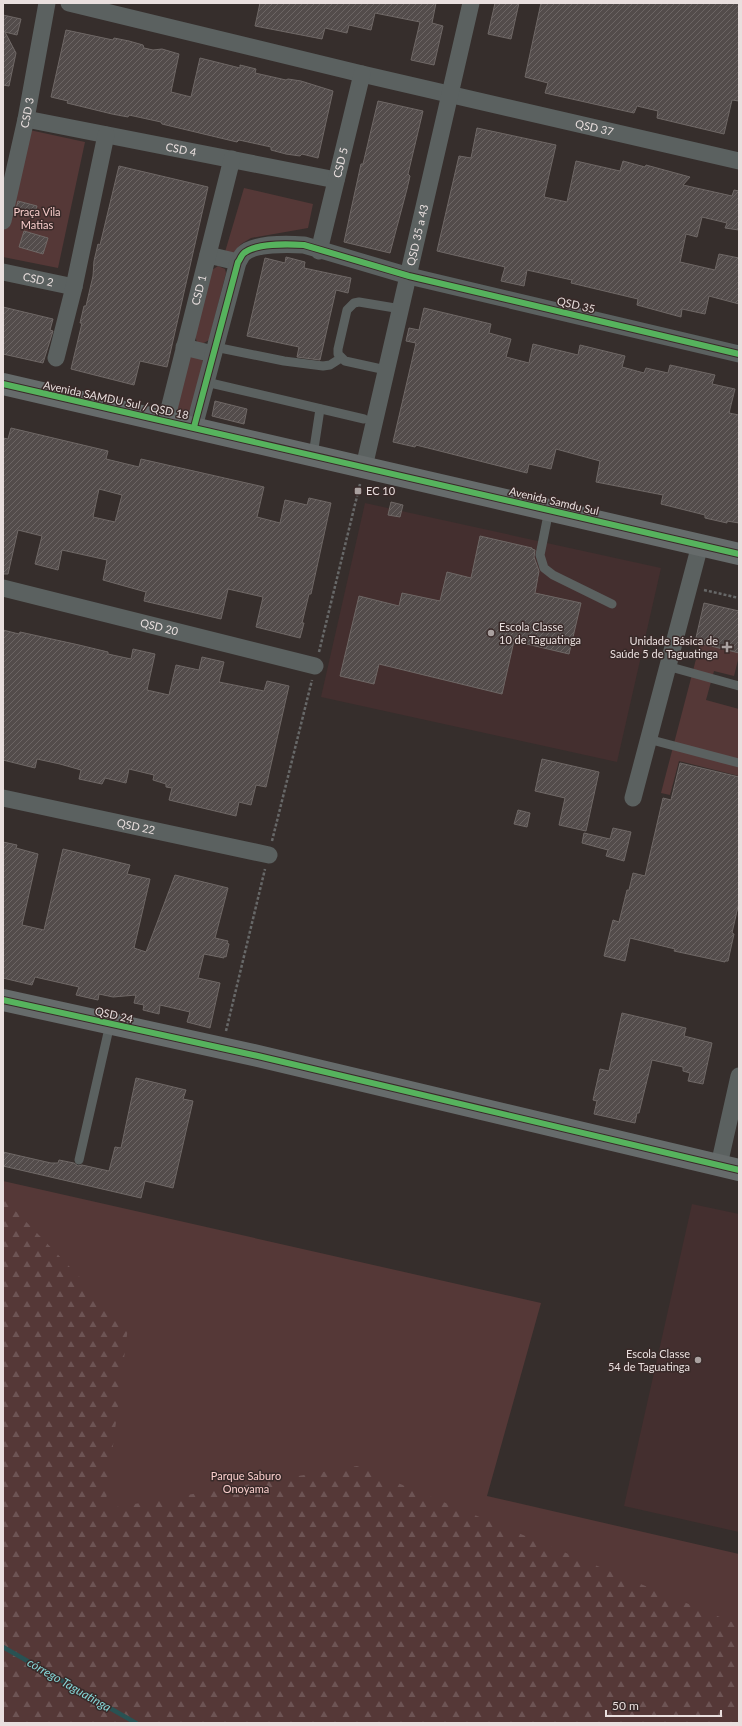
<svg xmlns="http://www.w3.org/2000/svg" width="742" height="1726" font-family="Lato,sans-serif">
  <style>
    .built { fill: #442f2f }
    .green { fill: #553837 }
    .forest { fill: url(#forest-firs) }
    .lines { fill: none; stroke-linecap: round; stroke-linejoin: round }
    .stream { stroke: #295253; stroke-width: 4.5 }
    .building { fill: url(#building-hatch); stroke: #6f6866; fill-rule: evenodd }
    .path { stroke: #676868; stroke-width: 2.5; stroke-dasharray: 3 2; stroke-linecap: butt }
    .lane { stroke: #5b6160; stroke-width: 9 }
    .street { stroke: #5b6160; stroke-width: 17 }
    .secondary { stroke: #666b6b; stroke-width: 22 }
    .cycleway-casing { stroke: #392a29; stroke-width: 8 }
    .cycleway { stroke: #56b35d; stroke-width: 6 }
    .poi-dot { fill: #aaa1a0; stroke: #392a29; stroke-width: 1.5 }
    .labels { text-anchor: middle; stroke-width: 3; stroke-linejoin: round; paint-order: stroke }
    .street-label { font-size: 11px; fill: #e9dfde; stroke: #392a29 }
    .park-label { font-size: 11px; fill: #f8cdcb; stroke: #392a29 }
    .poi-label { font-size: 11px; fill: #e9dfde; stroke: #392a29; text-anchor: start }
    .water-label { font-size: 12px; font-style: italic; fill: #86d8d9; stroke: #392a29 }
  </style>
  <defs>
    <pattern id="forest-firs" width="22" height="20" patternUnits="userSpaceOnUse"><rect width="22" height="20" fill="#553837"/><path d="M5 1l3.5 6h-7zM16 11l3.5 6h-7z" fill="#6d5454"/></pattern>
    <pattern id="building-hatch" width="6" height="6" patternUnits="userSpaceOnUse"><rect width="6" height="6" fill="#534c4b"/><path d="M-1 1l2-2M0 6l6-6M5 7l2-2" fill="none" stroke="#6c6564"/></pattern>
  </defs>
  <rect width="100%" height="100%" fill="#362e2c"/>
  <!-- built -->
  <g class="built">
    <path d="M 365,503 L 661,568 L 617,762 L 321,697 Z"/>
    <path d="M 692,1204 L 739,1214 L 739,1532 L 624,1506 Z"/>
  </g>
  <!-- green -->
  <g class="green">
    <path d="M 25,129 L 85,142 L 58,268 L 3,257 L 3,230 Z"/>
    <path d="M 244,188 L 313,204 L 308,228 L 251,238 L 241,244 L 233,254 L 225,252 Z"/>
    <path d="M 218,266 L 225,269 L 226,273 L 209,340 L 202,344 L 198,344 L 195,337 L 212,270 Z"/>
    <path d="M 192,356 L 202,359 L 203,362 L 190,413 L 187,416 L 177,414 L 176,410 L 189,359 Z"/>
    <path d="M 701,640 L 739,649 L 739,656 L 734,676 L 714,671 L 706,700 L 739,709 L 739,776 L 679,761 L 670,795 L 661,793 Z"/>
    <path d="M 3,1181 L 541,1303 L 487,1496 L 739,1554 L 739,1723 L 3,1723 Z"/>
  </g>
  <!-- forest -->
  <path class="forest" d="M 3,1198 L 128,1327 L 105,1509 L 357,1466 L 739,1625 L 739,1723 L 3,1723 Z"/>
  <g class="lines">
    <!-- stream -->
    <path class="stream" d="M 3,1647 L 136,1723"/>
  </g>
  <!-- building -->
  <g class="building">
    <path d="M 260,3 L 436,3 L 432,23 L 443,26 L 434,65 L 411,60 L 420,22 L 375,13 L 371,30 L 349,25 L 347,33 L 325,28 L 322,39 L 255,26 Z"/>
    <path d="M 495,3 L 519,3 L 511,39 L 488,34 Z"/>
    <path d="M 541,3 L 739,3 L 739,101 L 732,100 L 724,134 L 657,118 L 658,111 L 637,106 L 634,113 L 545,93 L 548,83 L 525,77 Z"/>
    <path d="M 3,15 L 21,19 L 17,35 L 5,32 L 16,53 L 9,86 L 3,85 Z"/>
    <path d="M 66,30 L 113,40 L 114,38 L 129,41 L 143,45 L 144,48 L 153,50 L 162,49 L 179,54 L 171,92 L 191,97 L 200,58 L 240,68 L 240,65 L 256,69 L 255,73 L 286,80 L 288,79 L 301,81 L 333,91 L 318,158 L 302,154 L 300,156 L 286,154 L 271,150 L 271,147 L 239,140 L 237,142 L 162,124 L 161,122 L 129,115 L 128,117 L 112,114 L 67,103 L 68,101 L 51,97 Z"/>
    <path d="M 378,101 L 423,111 L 408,174 L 410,176 L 407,189 L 390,253 L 344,242 L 361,164 L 363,164 Z"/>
    <path d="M 477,128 L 556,145 L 544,197 L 567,202 L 576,161 L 620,171 L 623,161 L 645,167 L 646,165 L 690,177 L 683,185 L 732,196 L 734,190 L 739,191 L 739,230 L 725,228 L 727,223 L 702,217 L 697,237 L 686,234 L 680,262 L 715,270 L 719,254 L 739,258 L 739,304 L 709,296 L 705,314 L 682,309 L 681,317 L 637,305 L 638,299 L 571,283 L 572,280 L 527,270 L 524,286 L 501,281 L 505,267 L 437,251 L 459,156 L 471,158 Z"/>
    <path d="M 119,166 L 208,187 L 167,367 L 140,361 L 134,385 L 71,369 L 82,323 L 80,323 L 84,306 L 86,306 L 93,276 L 94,261 L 98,244 L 100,245 Z"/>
    <path d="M 18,201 L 37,206 L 34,217 L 15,213 Z"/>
    <path d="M 24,231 L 48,238 L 43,254 L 19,247 Z"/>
    <path d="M 286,257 L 305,262 L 304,268 L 351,278 L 348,293 L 336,290 L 320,360 L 297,357 L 299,347 L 247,336 L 265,258 L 285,263 Z"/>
    <path d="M 3,307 L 53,319 L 50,330 L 53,331 L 43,363 L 3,354 Z"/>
    <path d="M 424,308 L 491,324 L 489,333 L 511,339 L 506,357 L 529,363 L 533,344 L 578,355 L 580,345 L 625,356 L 622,367 L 644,373 L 646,368 L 668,373 L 670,365 L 715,375 L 712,384 L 735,389 L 729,413 L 739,415 L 739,523 L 727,521 L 727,523 L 705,518 L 705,515 L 661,504 L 663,495 L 596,482 L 600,461 L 556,449 L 551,469 L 529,464 L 527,473 L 416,445 L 415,447 L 393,442 L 416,343 L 406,341 L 409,328 L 419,330 Z"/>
    <path d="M 215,401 L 247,409 L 244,424 L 212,416 Z"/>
    <path d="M 11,428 L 108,451 L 106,459 L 139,467 L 141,459 L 264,487 L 257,517 L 280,523 L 285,500 L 307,505 L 309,498 L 331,503 L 311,594 L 309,594 L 302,623 L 304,623 L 300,638 L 256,627 L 263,597 L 228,589 L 221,619 L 144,601 L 146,592 L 103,580 L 107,560 L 62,550 L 58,570 L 35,564 L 42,536 L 18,530 L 8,574 L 3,574 L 3,438 L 8,439 ZM 99,489 L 122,495 L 115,522 L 93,517 Z"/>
    <path d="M 391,502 L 403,505 L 400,517 L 388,515 Z"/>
    <path d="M 480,536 L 532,548 L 532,549 L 535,550 L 534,557 L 539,571 L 535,593 L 581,603 L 569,654 L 514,641 L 502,694 L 379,664 L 374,684 L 340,676 L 359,596 L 399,606 L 402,593 L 440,601 L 447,572 L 471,578 Z"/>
    <path d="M 704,603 L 739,611 L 739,653 L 695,642 Z"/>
    <path d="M 3,630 L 19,634 L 20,632 L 79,645 L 108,652 L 108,654 L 131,659 L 133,649 L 155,654 L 147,690 L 169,695 L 176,665 L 199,670 L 202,657 L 224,662 L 219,682 L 264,691 L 267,681 L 289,686 L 266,787 L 256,785 L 251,805 L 239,802 L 236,816 L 169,800 L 172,788 L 166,787 L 166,784 L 153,780 L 154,775 L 129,769 L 126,783 L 105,778 L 102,784 L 79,779 L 81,770 L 60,764 L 37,759 L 35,768 L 3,760 Z"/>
    <path d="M 542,759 L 599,772 L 586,831 L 559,825 L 565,798 L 535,791 Z"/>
    <path d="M 680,763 L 739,777 L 739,902 L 732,933 L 734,934 L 728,961 L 725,961 L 725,962 L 674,951 L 675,949 L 630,938 L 625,961 L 604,956 L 613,920 L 619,922 L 627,890 L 629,890 L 633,873 L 645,876 L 663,798 L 671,800 Z"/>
    <path d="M 518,810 L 530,813 L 527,827 L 514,824 Z"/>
    <path d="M 613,828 L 631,832 L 624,861 L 606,856 L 608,850 L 582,843 L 584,833 L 610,839 Z"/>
    <path d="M 3,842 L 17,845 L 16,848 L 38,854 L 22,925 L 44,930 L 63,849 L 130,865 L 127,874 L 150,879 L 134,948 L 146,952 L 175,875 L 228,888 L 215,938 L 228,941 L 227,943 L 229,944 L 226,957 L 224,956 L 224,958 L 204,954 L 198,978 L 220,983 L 210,1028 L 187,1022 L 190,1012 L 160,1005 L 159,1014 L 143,1010 L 144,1005 L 134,1003 L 136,995 L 113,997 L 99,994 L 98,1000 L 76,995 L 79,987 L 35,977 L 32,985 L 3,978 Z"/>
    <path d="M 622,1013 L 686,1028 L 684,1036 L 712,1043 L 703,1084 L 688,1081 L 690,1073 L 683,1071 L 683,1067 L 652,1060 L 639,1113 L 637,1113 L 635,1123 L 594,1114 L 597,1101 L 593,1100 L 600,1069 L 609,1071 Z"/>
    <path d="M 136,1078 L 186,1090 L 183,1099 L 193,1101 L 173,1188 L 145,1181 L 141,1198 L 3,1166 L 3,1152 L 51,1163 L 58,1163 L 59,1160 L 74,1163 L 78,1166 L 82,1165 L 109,1171 L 115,1147 L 121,1148 Z"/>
  </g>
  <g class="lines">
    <!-- path -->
    <g class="path">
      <path d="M 704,590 L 739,598"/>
      <path d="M 319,652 L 360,484"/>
      <path d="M 272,841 L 312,680"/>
      <path d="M 226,1031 L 265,869"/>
    </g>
    <!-- lane -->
    <g class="lane">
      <path d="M 215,347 L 284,361 L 323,366 L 330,365 L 341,358"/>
      <path d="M 386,370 L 345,361 L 338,354 L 338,349 L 347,310 L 354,303 L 359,302 L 401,309"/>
      <path d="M 206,382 L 364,419"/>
      <path d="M 313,455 L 320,409"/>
      <path d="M 549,510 L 540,555 L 544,568 L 553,575 L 612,604"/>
      <path d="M 667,666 L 739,686"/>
      <path d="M 648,739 L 739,763"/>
      <path d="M 79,1160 L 110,1024"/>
    </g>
    <!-- street -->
    <g class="street">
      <path id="s1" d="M 69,3 L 362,74 L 739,161"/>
      <path id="s2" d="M 26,119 L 336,180"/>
      <path id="s3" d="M 3,221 L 26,119 L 47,3"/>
      <path id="s4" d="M 319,251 L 362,74"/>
      <path d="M 208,255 L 238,262"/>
      <path id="s5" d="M 3,272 L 74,287"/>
      <path d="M 184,347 L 213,354"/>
      <path d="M 56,358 L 74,287 L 106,135"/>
      <path id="s6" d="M 166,421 L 232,159"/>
      <path d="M 194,427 L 238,262 C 240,260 241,256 243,254 C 254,243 289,244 304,245 L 409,276 L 739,354"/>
      <path id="s7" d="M 364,467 L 471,3"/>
      <path id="s8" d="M 3,588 L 315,666"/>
      <path id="s9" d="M 3,798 L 269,855"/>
      <path d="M 633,798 L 700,545"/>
      <path d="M 719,1165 L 739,1076"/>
    </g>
    <!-- secondary -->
    <g class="secondary">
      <path d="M 3,384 L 739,554"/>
      <path d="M 3,1000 L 258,1056 L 739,1170"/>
    </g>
    <!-- cycleway casing -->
    <g class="cycleway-casing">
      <g id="cycleway">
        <path d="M 3,384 L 739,554"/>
        <path d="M 194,427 L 238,262 C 240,260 241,256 243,254 C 254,243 289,244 304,245 L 409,276 L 739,354"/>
        <path d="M 3,1000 L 258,1056 L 739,1170"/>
      </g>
    </g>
    <!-- cycleway -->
    <use href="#cycleway" class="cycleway"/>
  </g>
  <!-- markers -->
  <g class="poi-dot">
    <rect x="354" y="487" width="8" height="8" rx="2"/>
    <circle cx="491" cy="633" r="4"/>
    <path d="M725 641h4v4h4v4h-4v4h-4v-4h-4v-4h4z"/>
    <circle cx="698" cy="1360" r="4"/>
  </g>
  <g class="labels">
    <!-- street labels -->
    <g class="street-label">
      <text dy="4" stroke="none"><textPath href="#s3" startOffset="111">CSD 3</textPath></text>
      <text dy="4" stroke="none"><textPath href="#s1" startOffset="540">QSD 37</textPath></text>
      <text dy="4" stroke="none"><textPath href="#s2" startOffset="158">CSD 4</textPath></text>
      <text dy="4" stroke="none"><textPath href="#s4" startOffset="91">CSD 5</textPath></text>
      <text dy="4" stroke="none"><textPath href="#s7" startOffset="238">QSD 35 a 43</textPath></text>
      <text dy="4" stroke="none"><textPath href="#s5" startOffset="36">CSD 2</textPath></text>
      <text dy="4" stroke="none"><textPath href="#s6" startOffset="135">CSD 1</textPath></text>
      <text transform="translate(576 305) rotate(13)" y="4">QSD 35</text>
      <text transform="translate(116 400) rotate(12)" y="4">Avenida SAMDU Sul / QSD 18</text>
      <text transform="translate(554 501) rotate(13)" y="4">Avenida Samdu Sul</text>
      <text dy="4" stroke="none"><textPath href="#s8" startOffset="161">QSD 20</textPath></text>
      <text dy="4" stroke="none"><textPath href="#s9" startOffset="136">QSD 22</textPath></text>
      <text transform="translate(114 1015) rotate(13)" y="4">QSD 24</text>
    </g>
    <!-- park labels -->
    <g class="park-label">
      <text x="37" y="216">Praça Vila<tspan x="37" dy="13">Matias</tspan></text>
      <text x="246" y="1480">Parque Saburo<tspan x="246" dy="13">Onoyama</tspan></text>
    </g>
    <!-- poi labels -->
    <g class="poi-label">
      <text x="366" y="495">EC 10</text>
      <text x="499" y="631">Escola Classe<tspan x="499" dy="13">10 de Taguatinga</tspan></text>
      <text x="718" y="645" text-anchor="end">Unidade Básica de<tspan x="718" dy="13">Saúde 5 de Taguatinga</tspan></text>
      <text x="690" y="1358" text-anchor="end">Escola Classe<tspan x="690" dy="13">54 de Taguatinga</tspan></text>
    </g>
    <!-- water labels -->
    <g class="water-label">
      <text transform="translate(69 1685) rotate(30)" y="4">córrego Taguatinga</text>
    </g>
  </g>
  <!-- border -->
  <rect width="742" height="1726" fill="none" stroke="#e9dfde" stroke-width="8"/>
  <!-- scale -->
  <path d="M606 1710v6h115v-6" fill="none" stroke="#e9dfde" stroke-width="2"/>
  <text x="612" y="1710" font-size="12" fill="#e9dfde" stroke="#392a29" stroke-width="3" paint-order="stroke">50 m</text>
</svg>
